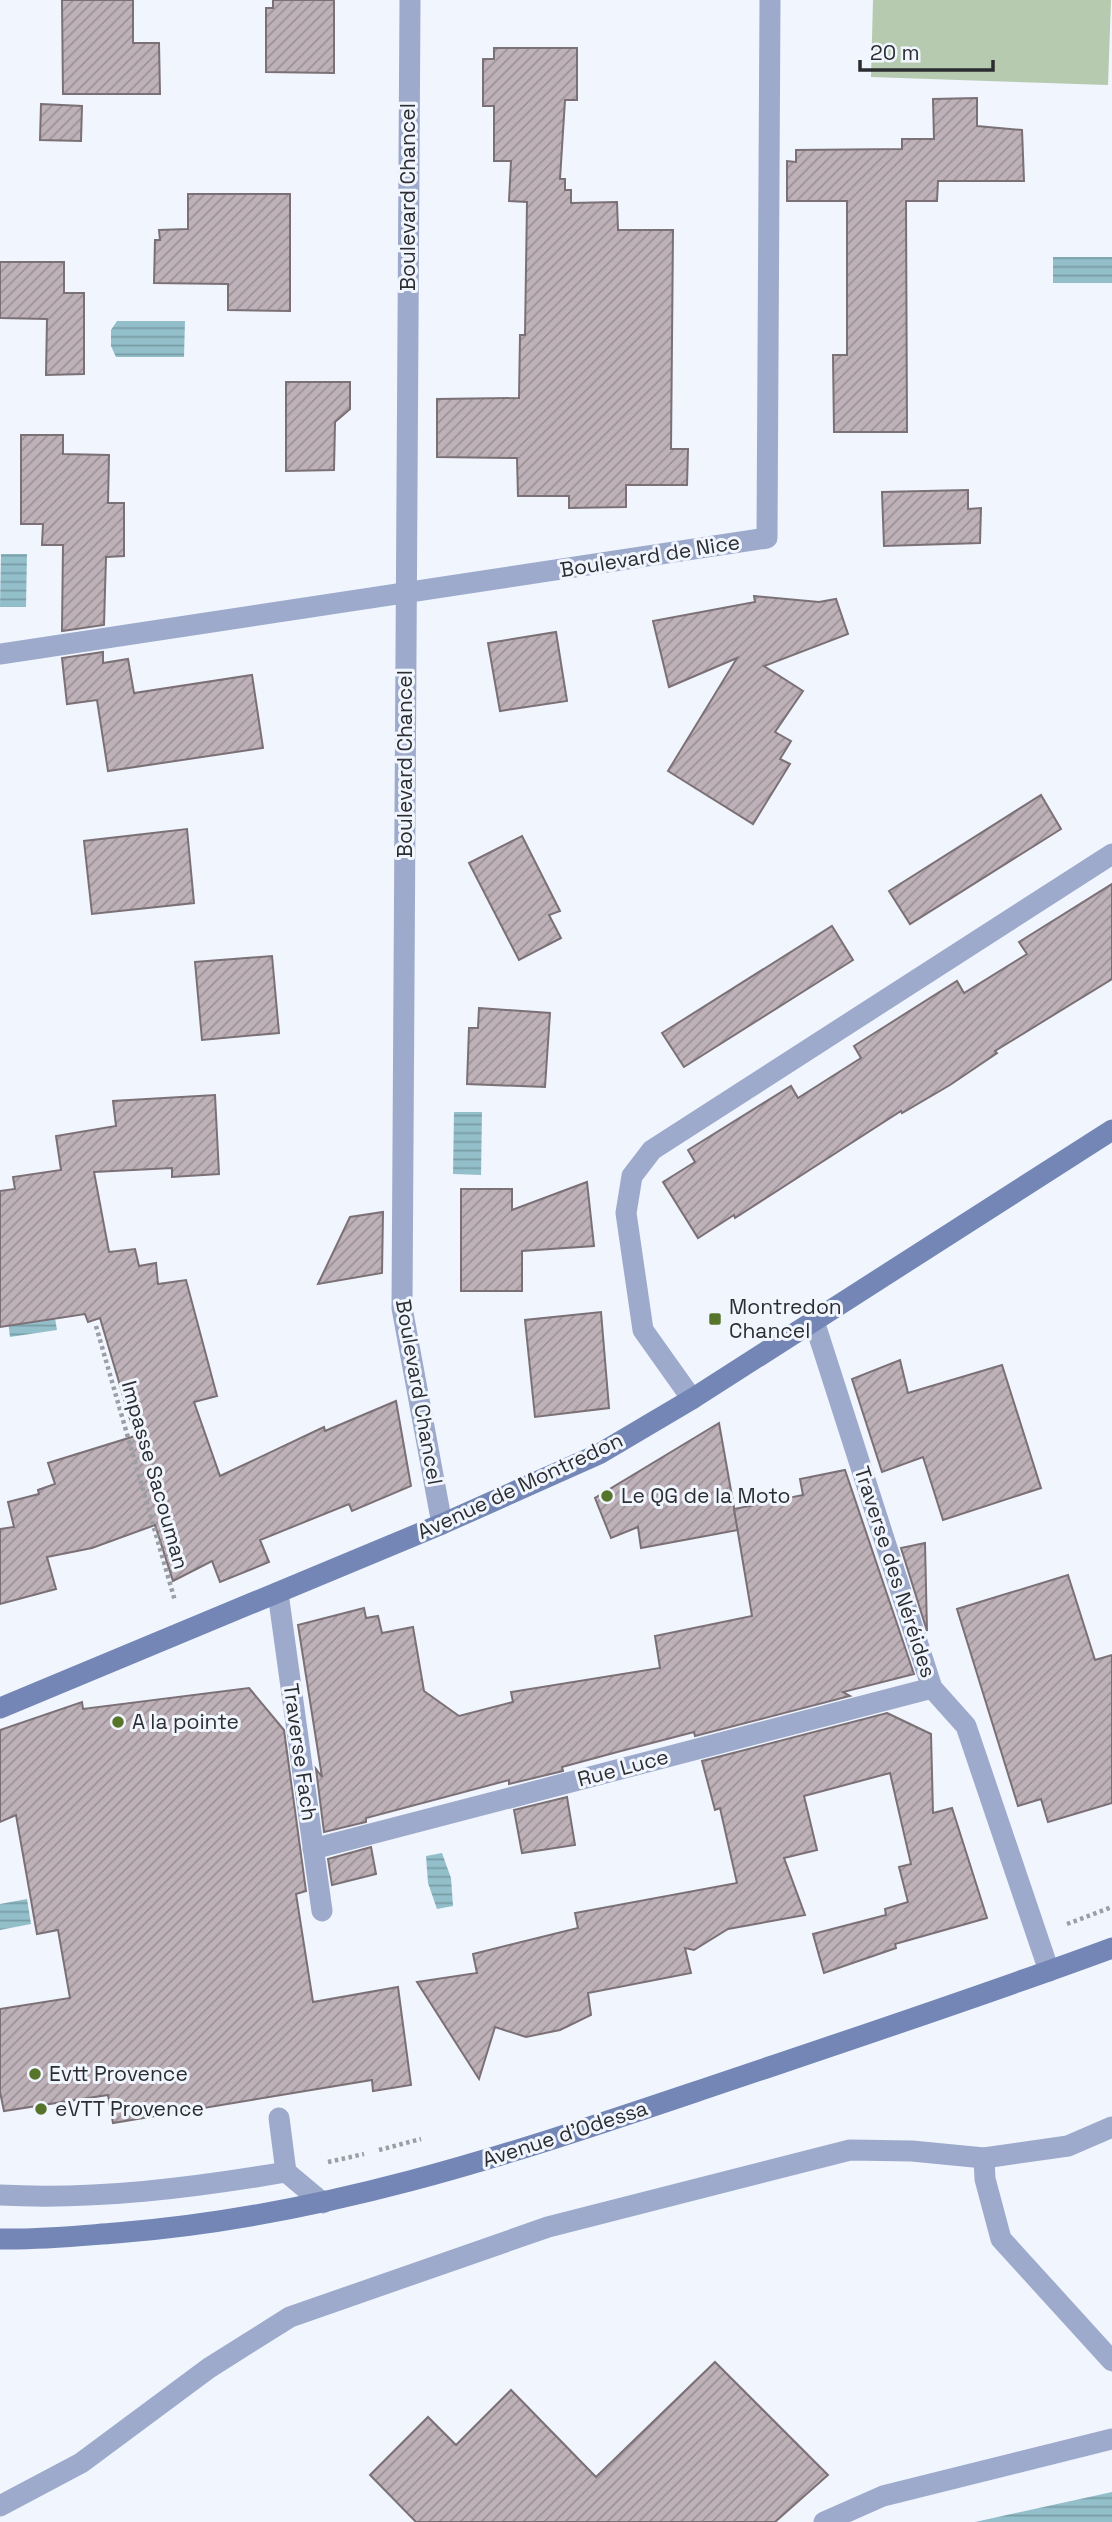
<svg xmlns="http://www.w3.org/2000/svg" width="1112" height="2522" font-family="'Space Grotesk',sans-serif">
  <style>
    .grass { fill: #b5caae }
    .water { fill: url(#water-rules) }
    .building { fill: url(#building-hatch); stroke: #7b7076; stroke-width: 2 }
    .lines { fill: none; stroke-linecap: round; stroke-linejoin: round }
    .path { stroke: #9b9ea5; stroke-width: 4.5; stroke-dasharray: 3.5 3.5; stroke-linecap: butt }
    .lane { stroke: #9daacb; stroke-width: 21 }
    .street { stroke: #9daacb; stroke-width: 21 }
    .secondary { stroke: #7386b5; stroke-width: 21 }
    .poi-dot { fill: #57752a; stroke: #f0f5fe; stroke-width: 2.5 }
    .labels { text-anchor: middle; stroke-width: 6; stroke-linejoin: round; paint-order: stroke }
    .street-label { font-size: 21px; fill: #2b2d31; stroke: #f0f5fe }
    .poi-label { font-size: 21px; fill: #2b2d31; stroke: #f0f5fe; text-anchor: start }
  </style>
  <defs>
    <pattern id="water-rules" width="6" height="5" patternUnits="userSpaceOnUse" patternTransform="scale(1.75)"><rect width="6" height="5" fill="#93bfcb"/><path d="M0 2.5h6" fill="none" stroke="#789ca5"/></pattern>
    <pattern id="building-hatch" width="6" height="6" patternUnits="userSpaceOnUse" patternTransform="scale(1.75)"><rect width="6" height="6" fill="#beb2b8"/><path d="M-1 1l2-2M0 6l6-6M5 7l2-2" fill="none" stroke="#9b9196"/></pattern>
  </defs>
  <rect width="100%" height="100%" fill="#f0f5fe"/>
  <!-- grass -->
  <path class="grass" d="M 873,0 L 1111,0 L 1108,85 L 871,77 Z"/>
  <!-- water -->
  <g class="water">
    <rect x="1053" y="257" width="59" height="26"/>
    <path d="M 117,321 L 185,321 L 184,357 L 116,357 L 111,346 L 111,330 Z"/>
    <path d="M 1,554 L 27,554 L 26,607 L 0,607 Z"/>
    <path d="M 454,1112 L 482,1112 L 481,1175 L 453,1174 Z"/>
    <path d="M 53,1306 L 57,1330 L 10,1337 L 7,1312 Z"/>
    <path d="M 442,1853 L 451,1878 L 453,1906 L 437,1909 L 428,1883 L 426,1856 Z"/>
    <path d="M 27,1899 L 31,1924 L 0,1930 L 0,1904 Z"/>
    <path d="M 1112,2492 L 1112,2522 L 975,2522 Z"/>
  </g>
  <!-- building -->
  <g class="building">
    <path d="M 62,0 L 133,0 L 133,43 L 159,43 L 160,94 L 63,94 Z"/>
    <path d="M 273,0 L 334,0 L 334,73 L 266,72 L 266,8 L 273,8 Z"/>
    <path d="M 494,48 L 577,48 L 577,100 L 565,100 L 560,179 L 565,179 L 565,190 L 571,190 L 571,203 L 617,202 L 618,230 L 673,230 L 671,449 L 688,449 L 687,485 L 626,485 L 626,507 L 569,508 L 569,496 L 518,496 L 517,458 L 437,457 L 437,399 L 519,398 L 520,335 L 525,335 L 527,202 L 509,201 L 511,161 L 494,161 L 494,106 L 483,106 L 483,59 L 494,59 Z"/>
    <path d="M 977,98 L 977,126 L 1022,130 L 1024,181 L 938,181 L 937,201 L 906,201 L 907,432 L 834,432 L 833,355 L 847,355 L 847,201 L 787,201 L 787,161 L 796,162 L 796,150 L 902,149 L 902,139 L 934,139 L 933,99 Z"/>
    <path d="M 41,104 L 82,106 L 81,141 L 40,140 Z"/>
    <path d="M 188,194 L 290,194 L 290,311 L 228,310 L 228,284 L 154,283 L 155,240 L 160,240 L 159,230 L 188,229 Z"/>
    <path d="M 0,262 L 64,262 L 64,293 L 84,293 L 84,374 L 46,375 L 47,319 L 0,318 Z"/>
    <path d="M 286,382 L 350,382 L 350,409 L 335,422 L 334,470 L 286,471 Z"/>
    <path d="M 21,435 L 63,435 L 63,454 L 109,455 L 108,503 L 124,503 L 124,556 L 106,557 L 104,625 L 62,631 L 63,545 L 42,545 L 43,524 L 21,524 Z"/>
    <path d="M 968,490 L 968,509 L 981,508 L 980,543 L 884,546 L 882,492 Z"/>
    <path d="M 754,596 L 819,602 L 836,599 L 848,634 L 764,666 L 803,691 L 775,732 L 791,741 L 780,759 L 790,764 L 753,824 L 668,771 L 737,658 L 669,687 L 653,621 L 755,602 Z"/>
    <path d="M 556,632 L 567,701 L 500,711 L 488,643 Z"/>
    <path d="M 103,652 L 103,663 L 128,659 L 134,693 L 252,675 L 263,748 L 108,771 L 97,700 L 67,704 L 62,658 Z"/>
    <path d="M 1041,795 L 1061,829 L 910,924 L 889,891 Z"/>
    <path d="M 187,829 L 194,903 L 92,914 L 84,841 Z"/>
    <path d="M 522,836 L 560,911 L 549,915 L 561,938 L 519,960 L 469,863 Z"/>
    <path d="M 1112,884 L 1112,979 L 995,1051 L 997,1053 L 950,1085 L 902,1113 L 901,1111 L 735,1218 L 734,1215 L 698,1238 L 663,1182 L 695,1162 L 688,1150 L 791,1086 L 798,1098 L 861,1058 L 854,1046 L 957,981 L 964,993 L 1027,954 L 1019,942 Z"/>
    <path d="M 832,926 L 853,960 L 684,1067 L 662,1033 Z"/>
    <path d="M 272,956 L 279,1033 L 202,1040 L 195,962 Z"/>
    <path d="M 479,1008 L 550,1013 L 545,1087 L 467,1084 L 469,1028 L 478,1028 Z"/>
    <path d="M 215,1095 L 219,1174 L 172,1177 L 172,1168 L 94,1172 L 109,1252 L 135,1249 L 139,1266 L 156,1263 L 158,1284 L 186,1280 L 217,1396 L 194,1402 L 220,1476 L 324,1427 L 325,1431 L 396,1401 L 411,1486 L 352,1511 L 349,1504 L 260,1540 L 269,1562 L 220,1582 L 212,1561 L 173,1581 L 155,1525 L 92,1548 L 47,1557 L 56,1589 L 0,1604 L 0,1529 L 14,1527 L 8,1502 L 39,1494 L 38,1490 L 55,1484 L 48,1463 L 135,1436 L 100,1318 L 88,1322 L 85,1314 L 0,1327 L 0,1191 L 15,1189 L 13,1177 L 61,1170 L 56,1136 L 116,1126 L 113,1101 Z"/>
    <path d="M 587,1182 L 594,1246 L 522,1251 L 522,1291 L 461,1291 L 461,1189 L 512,1189 L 512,1210 Z"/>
    <path d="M 383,1212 L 382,1273 L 318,1284 L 350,1217 Z"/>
    <path d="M 601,1312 L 609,1408 L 535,1417 L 525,1320 Z"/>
    <path d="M 900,1360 L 908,1393 L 1002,1365 L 1041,1488 L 943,1520 L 923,1457 L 882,1472 L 852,1379 Z"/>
    <path d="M 719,1423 L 738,1530 L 641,1548 L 638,1527 L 611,1538 L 595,1498 Z"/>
    <path d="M 845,1470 L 914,1674 L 843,1692 L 850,1696 L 695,1736 L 694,1732 L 621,1751 L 562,1767 L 563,1771 L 509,1784 L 509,1780 L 366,1818 L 366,1822 L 324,1832 L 316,1769 L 322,1777 L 298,1625 L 364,1608 L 366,1618 L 378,1616 L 382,1633 L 413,1627 L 424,1691 L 459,1716 L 513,1702 L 511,1692 L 660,1668 L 655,1636 L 752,1616 L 734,1509 L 803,1495 L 800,1479 Z"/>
    <path d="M 925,1543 L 927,1631 L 901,1548 Z"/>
    <path d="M 1068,1575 L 1095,1660 L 1112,1655 L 1112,1803 L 1048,1822 L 1041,1799 L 1018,1806 L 957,1609 Z"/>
    <path d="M 249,1688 L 284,1730 L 306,1891 L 296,1894 L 313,2002 L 398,1987 L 411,2085 L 373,2091 L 372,2080 L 113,2123 L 108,2095 L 4,2111 L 0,2092 L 0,2009 L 70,1998 L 58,1930 L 37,1934 L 16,1815 L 0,1822 L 0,1730 L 82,1702 L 83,1709 Z"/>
    <path d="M 887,1713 L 931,1734 L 933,1813 L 952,1808 L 987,1918 L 895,1944 L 896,1948 L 824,1973 L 813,1934 L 886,1915 L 885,1909 L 908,1902 L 899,1867 L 911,1864 L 890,1773 L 804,1796 L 817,1850 L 784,1858 L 805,1915 L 728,1929 L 694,1950 L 685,1948 L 691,1973 L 588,1993 L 591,2015 L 560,2030 L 526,2037 L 495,2027 L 479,2079 L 417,1982 L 477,1973 L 473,1954 L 578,1928 L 575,1913 L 737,1883 L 720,1808 L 715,1810 L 702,1761 Z"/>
    <path d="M 567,1797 L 575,1845 L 522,1853 L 514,1810 Z"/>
    <path d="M 371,1847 L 376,1874 L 332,1885 L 328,1859 Z"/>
    <path d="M 715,2362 L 828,2475 L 775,2522 L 416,2522 L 370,2475 L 428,2417 L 456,2445 L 511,2390 L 596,2477 Z"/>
  </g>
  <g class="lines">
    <!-- path -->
    <g class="path">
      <path d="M 96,1326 L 175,1601"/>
      <path d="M 1067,1924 L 1112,1907"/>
      <path d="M 379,2150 L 421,2139"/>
      <path d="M 328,2162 L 364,2154"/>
    </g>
    <!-- lane -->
    <g class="lane">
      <path d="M 692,1399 L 643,1330 L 626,1213 L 632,1176 L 652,1150 L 1112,854"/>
      <path d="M 279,2118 L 286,2172 L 323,2203"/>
      <path d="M 984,2158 L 985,2179 L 1001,2239 L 1112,2361"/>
      <path d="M 0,2195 C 96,2200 192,2188 286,2172"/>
      <path d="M 0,2506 L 81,2463 L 209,2368 L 290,2317 L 548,2227 L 850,2150 L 912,2151 L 984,2158 L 1068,2146 L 1112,2127"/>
      <path d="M 824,2522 L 883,2496 L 1112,2439"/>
    </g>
    <!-- street -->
    <g class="street">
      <path d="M 410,0 L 402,1308 L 442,1524"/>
      <path d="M 0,654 L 767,538 L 770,0"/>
      <path d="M 814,1321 L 932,1688 L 966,1726 L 1049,1971"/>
      <path d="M 278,1593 L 322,1911"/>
      <path d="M 313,1849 L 932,1688"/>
    </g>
    <!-- secondary -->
    <g class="secondary">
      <path d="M 0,1708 L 442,1524 L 599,1454 L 692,1399 L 1112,1130"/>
      <path d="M 0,2239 C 39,2240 77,2236 116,2233 C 321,2217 502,2157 695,2092 C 834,2045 974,1999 1112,1948"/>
    </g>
  </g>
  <!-- markers -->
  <g class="poi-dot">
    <rect x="708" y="1312" width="14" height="14" rx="3.5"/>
    <circle cx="607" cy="1496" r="7"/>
    <circle cx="118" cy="1722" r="7"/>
    <circle cx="35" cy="2074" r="7"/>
    <circle cx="41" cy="2109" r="7"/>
  </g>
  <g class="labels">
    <!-- street labels -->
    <g class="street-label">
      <text transform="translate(408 197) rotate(-90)" y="7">Boulevard Chancel</text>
      <text transform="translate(650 556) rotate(-9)" y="7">Boulevard de Nice</text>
      <text transform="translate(405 764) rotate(-90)" y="7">Boulevard Chancel</text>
      <text transform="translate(419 1392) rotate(80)" y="7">Boulevard Chancel</text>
      <text transform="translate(155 1475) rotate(74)" y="7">Impasse Sacouman</text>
      <text transform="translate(520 1486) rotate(-25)" y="7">Avenue de Montredon</text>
      <text transform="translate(895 1572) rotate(72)" y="7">Traverse des Néréides</text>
      <text transform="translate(300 1752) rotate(82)" y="7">Traverse Fach</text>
      <text transform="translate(623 1768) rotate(-15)" y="7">Rue Luce</text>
      <text transform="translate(565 2134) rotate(-18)" y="7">Avenue d'Odessa</text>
    </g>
    <!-- poi labels -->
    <g class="poi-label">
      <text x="729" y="1314">Montredon<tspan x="729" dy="24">Chancel</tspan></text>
      <text x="621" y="1503">Le QG de la Moto</text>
      <text x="132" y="1729">A la pointe</text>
      <text x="49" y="2081">Evtt Provence</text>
      <text x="55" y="2116">eVTT Provence</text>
    </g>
  </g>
  <!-- scale -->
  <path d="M860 60v10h133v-10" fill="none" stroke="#2b2d31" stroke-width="3.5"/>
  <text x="870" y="60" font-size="21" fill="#2b2d31" stroke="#f0f5fe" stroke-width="5" paint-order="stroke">20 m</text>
</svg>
